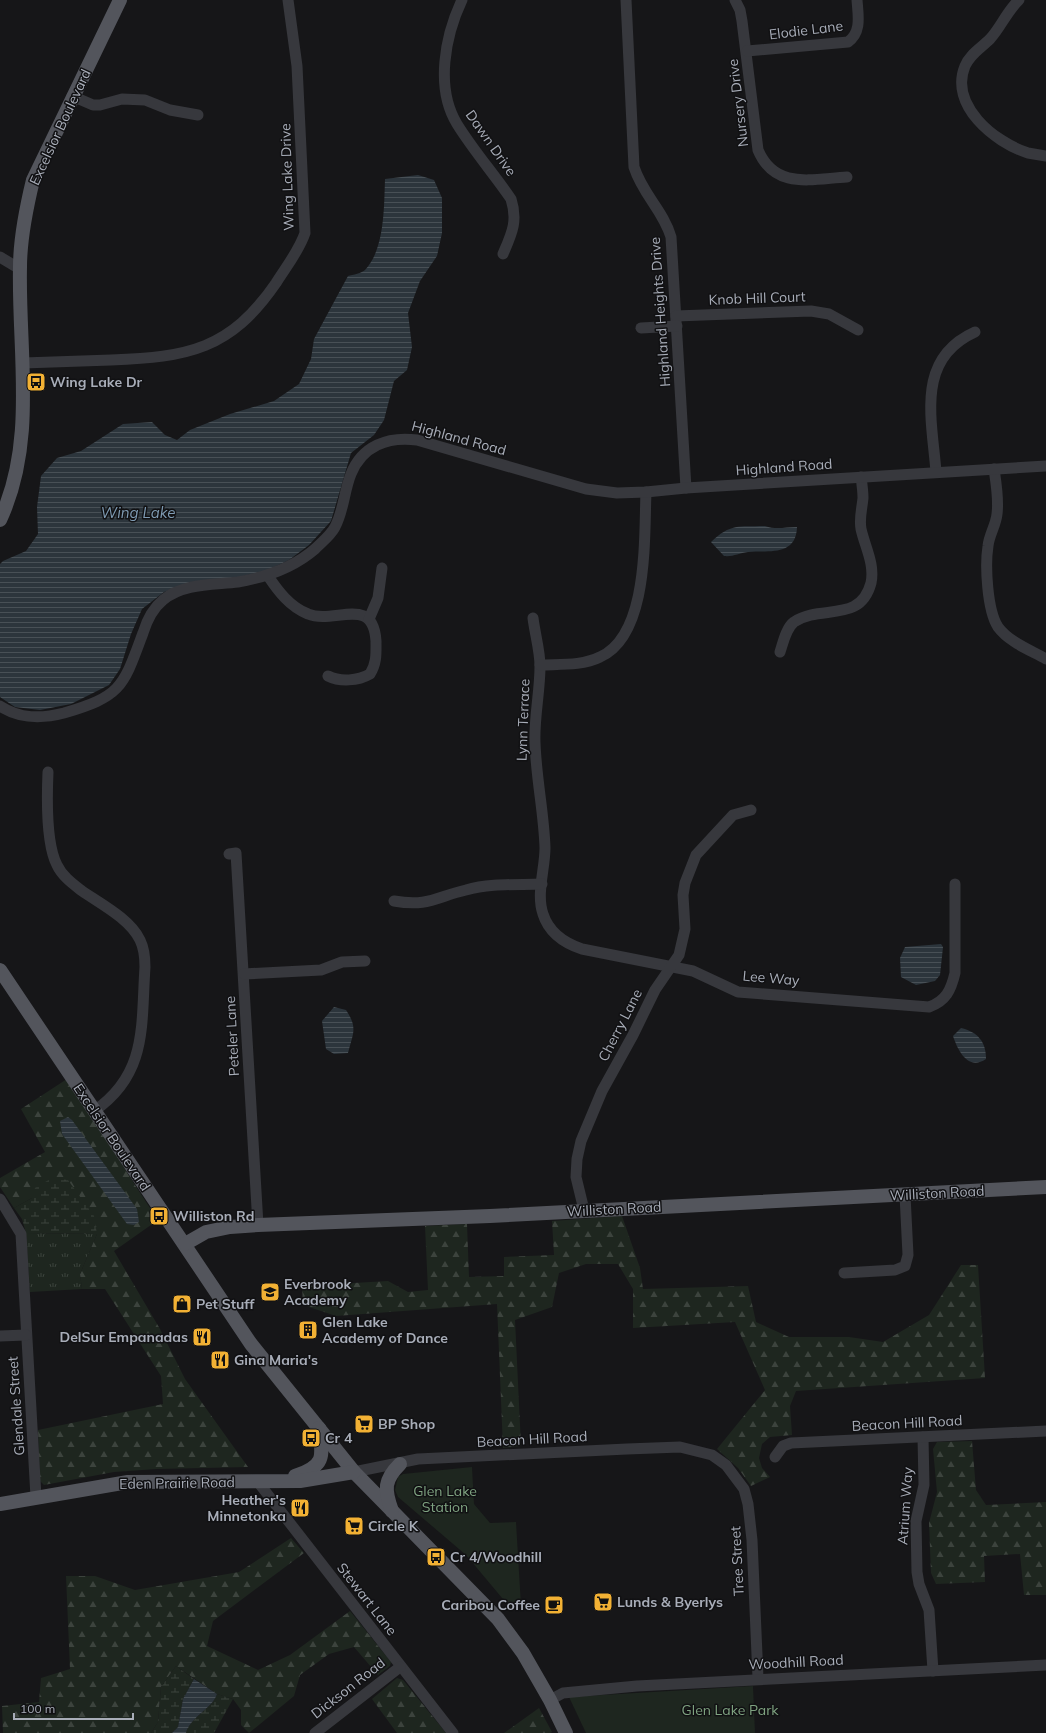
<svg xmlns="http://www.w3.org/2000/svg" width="1046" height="1733" font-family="Mulish,sans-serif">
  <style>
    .grass { fill: url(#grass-tufts) }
    .forest { fill: url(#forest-firs) }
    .wetland { fill: url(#wetland-marsh) }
    .green { fill: #1e261f }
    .water { fill: url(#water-rules) }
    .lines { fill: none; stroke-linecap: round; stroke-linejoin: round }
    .minor { stroke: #37383d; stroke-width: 11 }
    .major { stroke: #53555c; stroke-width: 14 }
    .labels { text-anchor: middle; stroke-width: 3; stroke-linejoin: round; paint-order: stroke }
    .street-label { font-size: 14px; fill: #a8adb8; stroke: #111113 }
    .poi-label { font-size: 14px; font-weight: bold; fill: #a8adb8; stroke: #111113; text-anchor: start }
    .park-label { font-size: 14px; fill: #7fa381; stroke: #111113 }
    .water-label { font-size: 15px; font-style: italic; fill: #7f9bb3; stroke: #111113 }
  </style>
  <defs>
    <pattern id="grass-tufts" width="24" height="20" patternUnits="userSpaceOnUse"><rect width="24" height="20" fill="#1e261f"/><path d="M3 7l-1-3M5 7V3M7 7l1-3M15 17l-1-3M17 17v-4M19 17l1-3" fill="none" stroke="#3c433d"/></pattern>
    <pattern id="forest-firs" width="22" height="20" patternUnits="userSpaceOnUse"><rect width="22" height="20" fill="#1e261f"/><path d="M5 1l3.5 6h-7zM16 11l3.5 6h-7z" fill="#3c433d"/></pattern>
    <pattern id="wetland-marsh" width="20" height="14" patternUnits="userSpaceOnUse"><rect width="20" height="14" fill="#1e261f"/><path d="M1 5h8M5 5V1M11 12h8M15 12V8" fill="none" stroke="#3c433d"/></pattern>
    <pattern id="water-rules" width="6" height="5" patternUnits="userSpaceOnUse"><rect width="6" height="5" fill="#2c353c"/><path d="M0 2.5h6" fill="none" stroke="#485056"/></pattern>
  </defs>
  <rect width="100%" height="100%" fill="#161618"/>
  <!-- grass -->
  <path class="grass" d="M 26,1233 L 97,1234 L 80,1274 L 82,1289 L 30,1292 Z"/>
  <!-- forest -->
  <g class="forest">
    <path d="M 67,1079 C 99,1126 127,1174 158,1220 L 114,1251 L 160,1329 L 185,1379 L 248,1467 L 156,1469 L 114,1472 L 44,1485 L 40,1481 L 38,1430 L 163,1404 L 161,1376 L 105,1289 L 82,1289 L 80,1274 L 97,1234 L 32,1198 L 14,1208 L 0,1187 L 0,1178 L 45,1152 L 21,1109 Z"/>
    <path d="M 622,1216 L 640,1268 L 643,1289 L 748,1286 L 756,1322 L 789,1337 L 849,1337 L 883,1342 L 929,1315 L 961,1265 L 978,1265 L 985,1378 L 796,1391 L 790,1406 L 792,1435 L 770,1437 L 762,1444 L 759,1458 L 762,1468 L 770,1477 L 751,1486 L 738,1468 L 717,1449 L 765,1390 L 735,1322 L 633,1328 L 633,1289 L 618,1264 L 586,1264 L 559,1273 L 552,1307 L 515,1320 L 521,1446 L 503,1448 L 497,1304 L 336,1316 L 303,1305 L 302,1286 L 388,1281 L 408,1292 L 428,1290 L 425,1226 L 467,1224 L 469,1277 L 504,1276 L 504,1257 L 554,1255 L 552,1221 Z"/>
    <path d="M 972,1441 L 976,1490 L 986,1505 L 1046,1502 L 1046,1595 L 1024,1595 L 1020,1554 L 984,1556 L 985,1582 L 936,1584 L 931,1573 L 929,1523 L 937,1492 L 933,1449 L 937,1442 Z"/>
    <path d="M 291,1538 L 304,1553 L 213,1621 L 207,1646 L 258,1670 L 290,1655 L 350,1611 L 391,1662 L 390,1666 L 378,1675 L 354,1647 L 329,1654 L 300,1675 L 294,1696 L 249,1733 L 241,1725 L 241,1710 L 233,1699 L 217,1694 L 176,1666 L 161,1687 L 158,1722 L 151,1733 L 3,1733 L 2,1706 L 39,1702 L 41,1678 L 70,1669 L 66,1576 L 95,1576 L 135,1590 L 239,1572 Z"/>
    <path d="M 397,1678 L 403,1680 L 446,1733 L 397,1733 L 372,1699 Z"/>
    <path d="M 539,1708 L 552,1732 L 550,1733 L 504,1733 Z"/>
  </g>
  <!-- wetland -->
  <g class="wetland">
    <path d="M 52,1178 L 68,1180 L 94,1216 L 97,1234 L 26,1233 L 22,1219 L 14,1208 L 32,1198 L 35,1188 Z"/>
    <path d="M 176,1666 L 194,1679 L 183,1699 L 178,1727 L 172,1733 L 151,1733 L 158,1722 L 161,1687 Z"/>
    <path d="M 217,1694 L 233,1699 L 214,1733 L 186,1733 C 190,1717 213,1708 217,1694 Z"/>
  </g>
  <!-- green -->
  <g class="green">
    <path d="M 472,1467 L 474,1504 L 490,1523 L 516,1522 L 521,1605 L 513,1611 L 466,1555 L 398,1497 L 395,1490 L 398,1477 L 403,1474 Z"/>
    <path d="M 753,1686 L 755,1733 L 586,1733 L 569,1697 Z"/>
  </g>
  <!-- water -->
  <g class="water">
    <path d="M 418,175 L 434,180 L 442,198 L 442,233 L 437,256 L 420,281 L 408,313 L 412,347 L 407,370 L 394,381 L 384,420 L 374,435 L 351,453 L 331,521 L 309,545 L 289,560 L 268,570 L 239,577 L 187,584 L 164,592 L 142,609 L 131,634 L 120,669 L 109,685 L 71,704 L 40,710 L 15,707 L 0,697 L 0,564 L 3,561 L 26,551 L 38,534 L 37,507 L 41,476 L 57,458 L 81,451 L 123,424 L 152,422 L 165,435 L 177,440 L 190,430 L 230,414 L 274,401 L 299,384 L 311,359 L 314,339 L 348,276 C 353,275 362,273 365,270 C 385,249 384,206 385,179 Z"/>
    <path d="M 765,526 C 776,530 785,527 797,527 C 796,557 768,550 748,552 C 739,553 733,557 724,556 L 711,542 C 731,523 739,527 765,526 Z"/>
    <path d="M 941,944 L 943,947 L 940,975 L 935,981 L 916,985 L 901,977 L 900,958 L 905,947 Z"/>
    <path d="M 334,1007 L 346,1010 C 358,1028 353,1033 348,1053 L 334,1054 L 326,1049 L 322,1021 Z"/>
    <path d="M 961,1028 C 978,1032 986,1042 986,1059 C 968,1071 958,1051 953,1036 Z"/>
    <path d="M 68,1117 L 72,1120 L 137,1209 L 139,1222 L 134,1225 L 127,1224 L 62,1134 L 60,1121 Z"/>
    <path d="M 194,1679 L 217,1694 C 213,1708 190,1717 186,1733 L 172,1733 L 178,1727 L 183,1699 Z"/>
  </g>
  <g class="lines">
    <!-- minor -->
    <g class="minor">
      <path d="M 462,0 C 445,36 435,88 457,124 C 473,150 494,174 511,199 C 518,221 512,233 503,254"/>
      <path d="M 626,0 L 634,167 C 643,195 663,210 671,237 L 686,488"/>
      <path d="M 735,0 L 740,10 L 742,21 L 758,150 C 775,190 811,179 847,177"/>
      <path d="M 1019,0 C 1007,11 1001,27 990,39 C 981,48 970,54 965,66 C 949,105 994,142 1028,153 C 1034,154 1040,155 1046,156"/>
      <path d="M 747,51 L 848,42 C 862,32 858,15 857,0"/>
      <path d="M 72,96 L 93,105 L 100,105 L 122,99 L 145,100 L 170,110 L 198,115"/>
      <path d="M 0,257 L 20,269"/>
      <path d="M 676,316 L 811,311 L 829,314 L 858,330"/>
      <path d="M 641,328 L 677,326"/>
      <path d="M 23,363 C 53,362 82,361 111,360 C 188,357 230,350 276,283 C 286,267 299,251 305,233 L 297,66 L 288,0"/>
      <path d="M 994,469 C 996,483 999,499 997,514 C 996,525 989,535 988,546 C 985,565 987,610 998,627 C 1009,642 1030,650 1046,659"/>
      <path d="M 936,472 C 932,419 915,359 975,332"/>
      <path d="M 268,576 C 278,591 290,607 308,614 C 334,625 373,594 376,641 C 376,653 377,663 370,674 C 358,681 340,682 328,676"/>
      <path d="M 533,618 C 535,634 540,651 540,666 C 540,692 534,717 535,742 C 536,778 544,813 545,848 C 545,869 536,894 543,914 C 549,933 564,943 582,949 L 693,971 L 738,992 L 929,1007 C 946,1001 951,990 955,973 L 955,884"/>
      <path d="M 369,619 L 378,598 L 382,568"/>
      <path d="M 780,652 C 783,643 786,628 794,622 C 821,604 860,624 871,583 C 875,564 865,547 861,529 C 859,518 862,509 863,498 C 863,491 862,484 861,477"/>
      <path d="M 540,665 C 560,664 582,666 600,657 C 649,635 644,538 646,492"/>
      <path d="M 0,706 C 20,719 41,719 64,713 C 122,696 123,687 143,633 C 147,620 152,609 163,600 C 183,583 214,585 238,582 C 267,577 293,568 315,549 C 322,542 331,535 335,527 C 344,510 344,491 351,474 C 362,446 388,436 417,440 L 586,489 L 617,493 L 646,492 L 686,488 L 1046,466"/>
      <path d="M 48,772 C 47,795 46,844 57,865 C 62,876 73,884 82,891 C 101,904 130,919 140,940 C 144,948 145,958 145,967 C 141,1025 148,1074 94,1111"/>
      <path d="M 229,854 L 236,853 L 258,1225"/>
      <path d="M 394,901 C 428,907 436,897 466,890 C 490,883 517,885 542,884"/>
      <path d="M 244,974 L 321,970 L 342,962 L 365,961"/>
      <path d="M 0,1199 L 21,1234 L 36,1497"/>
      <path d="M 584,1210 L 576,1177 L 577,1159 L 581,1141 L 602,1091 L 633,1035 L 655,990 L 679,955 L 685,929 L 683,895 L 685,883 L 696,855 L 733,815 L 751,810"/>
      <path d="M 844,1273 L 895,1270 L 905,1266 L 908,1255 L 905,1195"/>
      <path d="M 0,1336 L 26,1335"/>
      <path d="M 923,1437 L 924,1485 L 916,1521 L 917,1572 L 919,1584 L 929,1610 L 933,1671"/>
      <path d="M 775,1457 L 783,1446 L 791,1443 L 1046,1431"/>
      <path d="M 354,1472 L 418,1459 L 627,1449 L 680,1447 L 712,1455 L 726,1465 L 744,1489 L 748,1504 L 752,1540 L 758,1678"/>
      <path d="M 258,1482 L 453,1733"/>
      <path d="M 550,1700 L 563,1693 L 637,1686 L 1046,1665"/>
      <path d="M 315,1733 L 400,1667"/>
    </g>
    <!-- major -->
    <g class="major">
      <path d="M 0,520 C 37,441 18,352 20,267 C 20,238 26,209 33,180 L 120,0"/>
      <path d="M 0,970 L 251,1344 L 354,1472 L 498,1619 L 523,1653 L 550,1700 L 566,1733"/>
      <path d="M 185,1244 L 206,1232 L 230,1227 L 258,1225 L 490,1216 L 1046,1187"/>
      <path d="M 295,1476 C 326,1466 323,1456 319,1428"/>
      <path d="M 0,1504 L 128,1482 L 300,1481 L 354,1472"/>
      <path d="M 392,1511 C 384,1489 384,1480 400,1464"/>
    </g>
  </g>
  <!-- icons -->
  <defs>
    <g id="bus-square" transform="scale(1)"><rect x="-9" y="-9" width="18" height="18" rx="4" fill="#f2b134" stroke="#111113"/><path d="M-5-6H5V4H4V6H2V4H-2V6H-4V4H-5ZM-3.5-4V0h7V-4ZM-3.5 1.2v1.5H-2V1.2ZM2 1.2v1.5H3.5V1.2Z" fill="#111"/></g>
    <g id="school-square" transform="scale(1)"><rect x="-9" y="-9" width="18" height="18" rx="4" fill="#f2b134" stroke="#111113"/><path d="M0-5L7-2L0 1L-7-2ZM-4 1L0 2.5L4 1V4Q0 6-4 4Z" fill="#111"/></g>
    <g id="shop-square" transform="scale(1)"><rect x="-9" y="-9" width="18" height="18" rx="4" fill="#f2b134" stroke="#111113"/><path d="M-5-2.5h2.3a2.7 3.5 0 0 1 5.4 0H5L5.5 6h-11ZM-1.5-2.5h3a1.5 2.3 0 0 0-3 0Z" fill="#111"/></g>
    <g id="building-square" transform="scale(1)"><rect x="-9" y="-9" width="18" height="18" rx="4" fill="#f2b134" stroke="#111113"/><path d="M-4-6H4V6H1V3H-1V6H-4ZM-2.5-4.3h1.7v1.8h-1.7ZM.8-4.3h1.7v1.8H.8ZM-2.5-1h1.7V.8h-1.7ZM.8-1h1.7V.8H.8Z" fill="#111"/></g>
    <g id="restaurant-square" transform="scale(1)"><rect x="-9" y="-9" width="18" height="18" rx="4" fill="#f2b134" stroke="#111113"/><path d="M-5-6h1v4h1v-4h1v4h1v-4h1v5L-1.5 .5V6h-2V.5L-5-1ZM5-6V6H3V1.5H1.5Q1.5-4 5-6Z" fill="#111"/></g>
    <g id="supermarket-square" transform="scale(1)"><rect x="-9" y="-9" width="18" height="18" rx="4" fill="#f2b134" stroke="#111113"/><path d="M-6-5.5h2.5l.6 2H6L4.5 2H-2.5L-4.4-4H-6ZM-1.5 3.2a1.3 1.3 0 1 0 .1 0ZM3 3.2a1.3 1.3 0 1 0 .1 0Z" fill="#111"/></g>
    <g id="cafe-square" transform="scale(1)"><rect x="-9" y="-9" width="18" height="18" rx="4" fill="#f2b134" stroke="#111113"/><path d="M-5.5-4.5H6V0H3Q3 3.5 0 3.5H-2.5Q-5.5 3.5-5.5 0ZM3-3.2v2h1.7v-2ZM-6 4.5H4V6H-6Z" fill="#111"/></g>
  </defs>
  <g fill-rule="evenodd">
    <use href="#bus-square" x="36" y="382"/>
    <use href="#bus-square" x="159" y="1216"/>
    <use href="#school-square" x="270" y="1292"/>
    <use href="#shop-square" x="182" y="1304"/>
    <use href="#building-square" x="308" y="1330"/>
    <use href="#restaurant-square" x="202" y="1337"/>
    <use href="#restaurant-square" x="220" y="1360"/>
    <use href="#supermarket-square" x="364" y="1424"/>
    <use href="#bus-square" x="311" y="1438"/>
    <use href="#restaurant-square" x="300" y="1508"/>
    <use href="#supermarket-square" x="354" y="1526"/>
    <use href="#bus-square" x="436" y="1557"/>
    <use href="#supermarket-square" x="603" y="1602"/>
    <use href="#cafe-square" x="554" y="1605"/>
  </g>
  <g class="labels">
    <!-- street labels -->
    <g class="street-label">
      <text transform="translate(806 30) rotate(-7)" y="5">Elodie Lane</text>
      <text transform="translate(738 103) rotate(-97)" y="5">Nursery Drive</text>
      <text transform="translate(60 127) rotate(-65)" y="5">Excelsior Boulevard</text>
      <text transform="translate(491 143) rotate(55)" y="5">Dawn Drive</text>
      <text transform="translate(287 177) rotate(-92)" y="5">Wing Lake Drive</text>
      <text transform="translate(757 298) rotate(-2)" y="5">Knob Hill Court</text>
      <text transform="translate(660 312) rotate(-94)" y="5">Highland Heights Drive</text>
      <text transform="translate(459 438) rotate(15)" y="5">Highland Road</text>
      <text transform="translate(784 467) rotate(-4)" y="5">Highland Road</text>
      <text transform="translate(523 720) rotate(-88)" y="5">Lynn Terrace</text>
      <text transform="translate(771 978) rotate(5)" y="5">Lee Way</text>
      <text transform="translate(620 1025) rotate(-63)" y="5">Cherry Lane</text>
      <text transform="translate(232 1036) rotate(-93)" y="5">Peteler Lane</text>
      <text transform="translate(112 1137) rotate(56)" y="5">Excelsior Boulevard</text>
      <text transform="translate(937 1193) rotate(-3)" y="5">Williston Road</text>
      <text transform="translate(614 1209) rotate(-3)" y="5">Williston Road</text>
      <text transform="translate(16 1406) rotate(-94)" y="5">Glendale Street</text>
      <text transform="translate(907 1423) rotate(-3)" y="5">Beacon Hill Road</text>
      <text transform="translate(532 1439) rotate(-3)" y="5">Beacon Hill Road</text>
      <text transform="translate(177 1483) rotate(-1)" y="5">Eden Prairie Road</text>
      <text transform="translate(905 1506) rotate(-86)" y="5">Atrium Way</text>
      <text transform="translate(737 1561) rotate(-93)" y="5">Tree Street</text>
      <text transform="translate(367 1599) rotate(52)" y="5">Stewart Lane</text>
      <text transform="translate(796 1662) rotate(-3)" y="5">Woodhill Road</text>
      <text transform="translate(348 1688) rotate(-38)" y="5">Dickson Road</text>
    </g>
    <!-- poi labels -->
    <g class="poi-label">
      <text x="50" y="387">Wing Lake Dr</text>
      <text x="173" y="1221">Williston Rd</text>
      <text x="284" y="1289">Everbrook<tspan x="284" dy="16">Academy</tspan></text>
      <text x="196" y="1309">Pet Stuff</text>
      <text x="322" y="1327">Glen Lake<tspan x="322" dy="16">Academy of Dance</tspan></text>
      <text x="188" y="1342" text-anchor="end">DelSur Empanadas</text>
      <text x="234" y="1365">Gina Maria's</text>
      <text x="378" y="1429">BP Shop</text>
      <text x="325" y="1443">Cr 4</text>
      <text x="286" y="1505" text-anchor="end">Heather's<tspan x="286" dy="16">Minnetonka</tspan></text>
      <text x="368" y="1531">Circle K</text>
      <text x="450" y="1562">Cr 4/Woodhill</text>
      <text x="617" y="1607">Lunds &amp; Byerlys</text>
      <text x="540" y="1610" text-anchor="end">Caribou Coffee</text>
    </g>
    <!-- park labels -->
    <g class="park-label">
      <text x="445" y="1496">Glen Lake<tspan x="445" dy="16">Station</tspan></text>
      <text x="730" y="1715">Glen Lake Park</text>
    </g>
    <!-- water labels -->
    <g class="water-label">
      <text x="138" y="518">Wing Lake</text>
    </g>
  </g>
  <!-- scale -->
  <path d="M14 1713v6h119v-6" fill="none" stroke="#a8adb8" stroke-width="2"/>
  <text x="20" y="1713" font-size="12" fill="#a8adb8" stroke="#111113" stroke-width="3" paint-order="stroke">100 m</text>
</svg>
